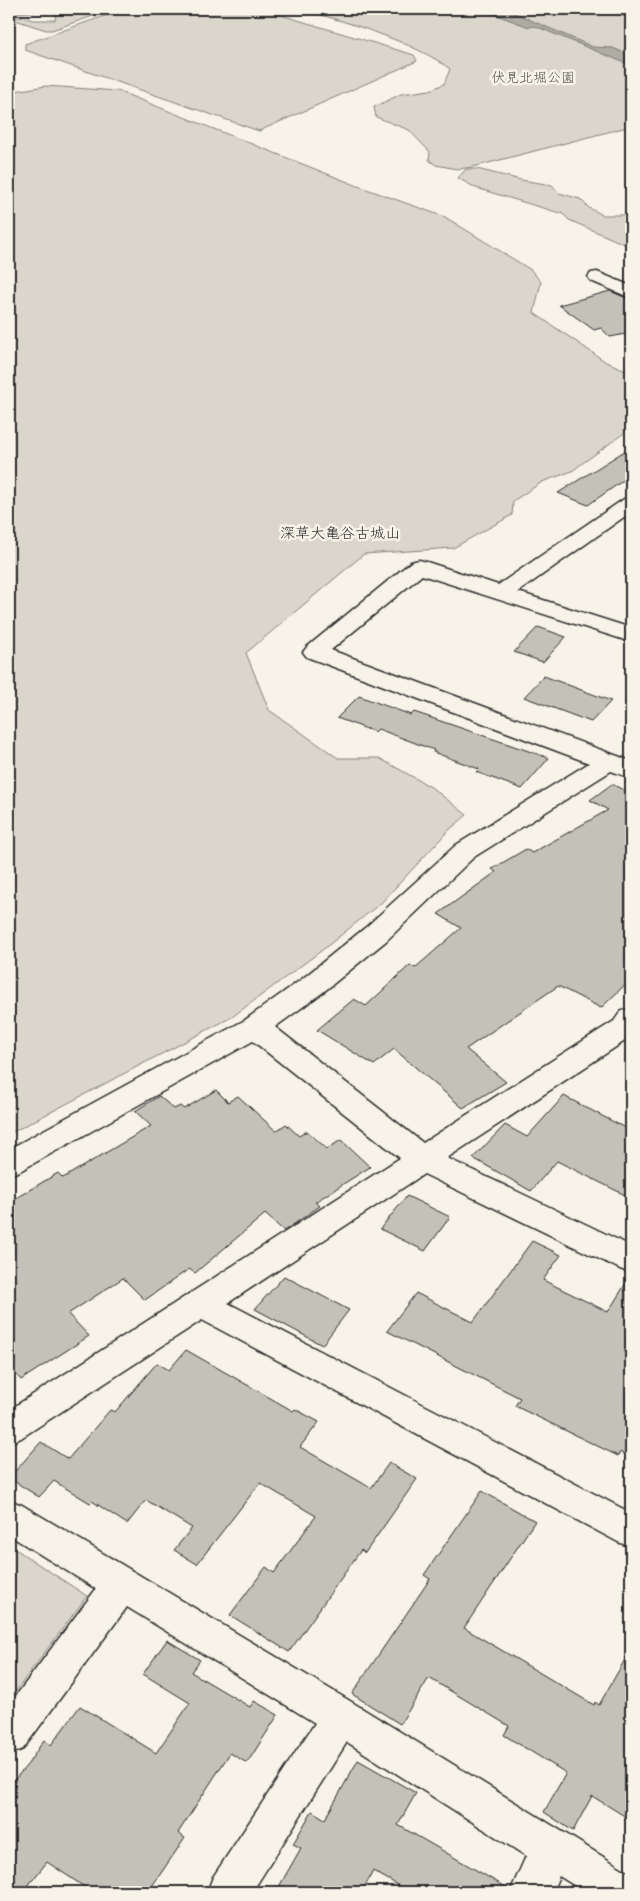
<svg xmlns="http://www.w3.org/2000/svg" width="640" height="1901" font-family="'Patrick Hand','Klee One',sans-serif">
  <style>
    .green { fill: #dad6cc; stroke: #82807c }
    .water { fill: #afaca4; stroke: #7a7874 }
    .building { fill: #c4c1b9; stroke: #2b2b2b }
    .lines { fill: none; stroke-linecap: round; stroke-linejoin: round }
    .minor-casing { stroke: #2b2b2b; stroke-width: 3 }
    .tertiary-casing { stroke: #2b2b2b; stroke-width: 3 }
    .minor { fill: #f7f3e8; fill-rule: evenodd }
    .tertiary { fill: #f7f3e8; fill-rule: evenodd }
    .labels { text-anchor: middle; stroke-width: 5; stroke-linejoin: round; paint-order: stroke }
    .far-park-label { font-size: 14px; fill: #575653; stroke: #f7f3e8 }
    .far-neighbourhood-label { font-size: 15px; fill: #2b2b2b; stroke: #f7f3e8 }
  </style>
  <rect width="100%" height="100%" fill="#f7f3e8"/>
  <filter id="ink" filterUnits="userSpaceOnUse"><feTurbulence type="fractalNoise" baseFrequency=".02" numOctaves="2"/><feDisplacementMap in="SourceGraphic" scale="10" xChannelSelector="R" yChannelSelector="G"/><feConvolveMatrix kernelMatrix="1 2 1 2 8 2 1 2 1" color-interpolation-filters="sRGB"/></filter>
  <g filter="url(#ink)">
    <!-- green -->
    <g class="green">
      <path d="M 9,9 L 93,9 L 99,14 L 52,30 L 46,30 L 9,18 L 23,17 L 33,20 L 55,20 L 56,13 L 54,11 L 9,13 Z"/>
      <path d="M 124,9 L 261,9 L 414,55 L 417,61 L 259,131 L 25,50 L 25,44 Z"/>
      <path d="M 295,9 L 613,9 L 631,16 L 631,126 L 473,167 L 457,169 L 436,165 L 429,160 L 430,152 L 409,130 L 376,117 L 374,107 L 401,94 L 430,90 L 444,84 L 450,69 C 419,44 336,17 295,9 Z"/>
      <path d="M 46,86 L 118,91 L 358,186 L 445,217 L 531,270 L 541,282 L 534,313 L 606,362 L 631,372 L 631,428 L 572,471 L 542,482 L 513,501 L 512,515 L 453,548 L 364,554 L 246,653 L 269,710 L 338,758 L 379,758 L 431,787 L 467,815 L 448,831 L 382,902 L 325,948 L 232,1017 L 9,1134 L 9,92 Z"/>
      <path d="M 466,169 L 477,169 L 521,180 L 552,185 L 559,193 L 580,199 L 589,208 L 603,215 L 631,215 L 631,247 L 569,220 L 563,214 L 476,188 L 458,178 Z"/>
      <path d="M 9,1545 L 87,1596 L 9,1700 Z"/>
    </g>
    <!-- water -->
    <path class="water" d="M 480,9 L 505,9 L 593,47 L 613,48 L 631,56 L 631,62 L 625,63 L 535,26 L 529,27 Z"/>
    <!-- building -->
    <g class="building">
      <path d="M 610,291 L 631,300 L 631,333 L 610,337 L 601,328 L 594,330 L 559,305 Z"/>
      <path d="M 631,447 L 631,475 L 588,505 L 558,493 Z"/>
      <path d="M 538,627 L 566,637 L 543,662 L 514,652 Z"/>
      <path d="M 544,676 L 611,701 L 591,722 L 524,697 Z"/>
      <path d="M 359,696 L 411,715 L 414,712 L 549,758 L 522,789 L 476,772 L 479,769 L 433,752 L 434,750 L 378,729 L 375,732 L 337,718 Z"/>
      <path d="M 612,784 L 631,794 L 631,979 L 601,1008 L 558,986 L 466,1049 L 506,1082 L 463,1108 L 394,1049 L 374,1065 L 317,1030 L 354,999 L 366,1006 L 410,965 L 415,968 L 461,928 L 438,914 L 496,872 L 492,869 L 526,849 L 532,853 L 608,810 L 590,800 Z"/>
      <path d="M 216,1090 L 228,1102 L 238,1096 L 276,1131 L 286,1124 L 299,1136 L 307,1131 L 327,1149 L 341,1140 L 370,1167 L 315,1202 L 320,1206 L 284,1231 L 265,1214 L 195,1273 L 189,1269 L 145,1300 L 123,1278 L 68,1314 L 89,1336 L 21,1380 L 9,1367 L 9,1202 L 58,1173 L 63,1178 L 151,1126 L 135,1111 L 159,1096 L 174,1109 L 180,1106 L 184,1109 Z"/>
      <path d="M 564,1096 L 631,1131 L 631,1198 L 557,1161 L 531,1191 L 473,1158 L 505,1125 L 527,1137 Z"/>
      <path d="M 407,1196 L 450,1217 L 425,1251 L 380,1229 Z"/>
      <path d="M 532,1241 L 561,1255 L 543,1280 L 608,1312 L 631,1275 L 631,1458 L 620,1452 L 618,1456 L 515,1406 L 520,1398 L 387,1331 L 416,1293 L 473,1322 Z"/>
      <path d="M 284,1276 L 349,1310 L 322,1345 L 255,1309 Z"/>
      <path d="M 186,1350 L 293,1411 L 295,1409 L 319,1422 L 300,1447 L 371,1488 L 389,1463 L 417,1479 L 365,1553 L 361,1550 L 289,1652 L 230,1615 L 266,1567 L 274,1573 L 316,1516 L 260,1483 L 197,1564 L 174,1550 L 192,1528 L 146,1500 L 127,1524 L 92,1501 L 90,1503 L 54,1481 L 39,1497 L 9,1478 L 41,1442 L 68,1459 L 110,1410 L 115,1412 L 157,1363 L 169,1370 Z"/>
      <path d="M 482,1491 L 535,1521 L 464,1628 L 594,1705 L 595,1702 L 599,1705 L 631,1649 L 631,1820 L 592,1796 L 573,1831 L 544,1812 L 566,1773 L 504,1735 L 509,1726 L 429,1678 L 400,1724 L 352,1694 L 430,1579 L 424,1575 Z"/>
      <path d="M 167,1640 L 200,1660 L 191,1672 L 250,1707 L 254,1701 L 278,1715 L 247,1763 L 230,1753 L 178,1833 L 185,1838 L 148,1892 L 92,1892 L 47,1862 L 23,1892 L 9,1892 L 9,1786 L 28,1764 L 44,1740 L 51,1745 L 80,1706 L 156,1753 L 190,1703 L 143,1674 Z"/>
      <path d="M 358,1760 L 416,1793 L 398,1825 L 509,1889 L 508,1892 L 410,1892 L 373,1871 L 362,1892 L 276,1892 L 301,1848 L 293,1844 L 312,1811 L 325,1819 Z"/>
    </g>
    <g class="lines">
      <!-- minor casing -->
      <g class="minor-casing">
        <g id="minor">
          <path d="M 597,272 L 631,286 L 631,298 L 591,281 L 588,277 L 591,273 Z"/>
          <path d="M 631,497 L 631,512 L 518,592 L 631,628 L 631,642 L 422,575 L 331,650 L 631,761 L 631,778 L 611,771 L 474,857 L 386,941 L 322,993 L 275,1027 L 423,1143 L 614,1021 L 621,1011 L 631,1008 L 631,1037 L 447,1158 L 631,1246 L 631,1273 L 620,1269 L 424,1174 L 228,1303 L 631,1513 L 631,1547 L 618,1542 L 202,1320 L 21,1438 L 9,1443 L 9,1410 L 400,1158 L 253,1041 L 20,1171 L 9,1175 L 9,1149 L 245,1020 L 302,979 L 366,927 L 456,845 L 589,763 L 307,657 L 303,652 L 307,647 L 411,562 L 419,560 L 427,562 L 498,585 L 624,499 Z"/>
          <path d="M 9,1500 L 22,1505 L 355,1704 L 631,1874 L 631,1892 L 585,1892 L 559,1876 L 552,1892 L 510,1892 L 526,1856 L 347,1742 L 252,1892 L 207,1892 L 213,1877 L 315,1723 L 127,1607 L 23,1749 L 9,1755 L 9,1705 L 96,1589 L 9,1535 Z"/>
        </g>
      </g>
      <!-- tertiary casing -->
      <g class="tertiary-casing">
        <path id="tertiary" d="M 614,9 L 631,9 L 631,17 L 616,12 Z"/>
      </g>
      <!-- minor -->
      <use href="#minor" class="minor"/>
      <!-- tertiary -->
      <use href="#tertiary" class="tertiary"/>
    </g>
  </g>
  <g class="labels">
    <!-- far-park labels -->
    <g class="far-park-label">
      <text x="533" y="82">伏見北堀公園</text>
    </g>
    <!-- far-neighbourhood labels -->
    <g class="far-neighbourhood-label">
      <text x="340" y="538">深草大亀谷古城山</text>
    </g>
  </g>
  <!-- margin -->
  <rect width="640" height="1901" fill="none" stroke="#f7f3e8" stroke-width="30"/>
  <rect x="15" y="15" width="610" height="1871" fill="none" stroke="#2b2b2b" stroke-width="2" filter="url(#ink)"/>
</svg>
